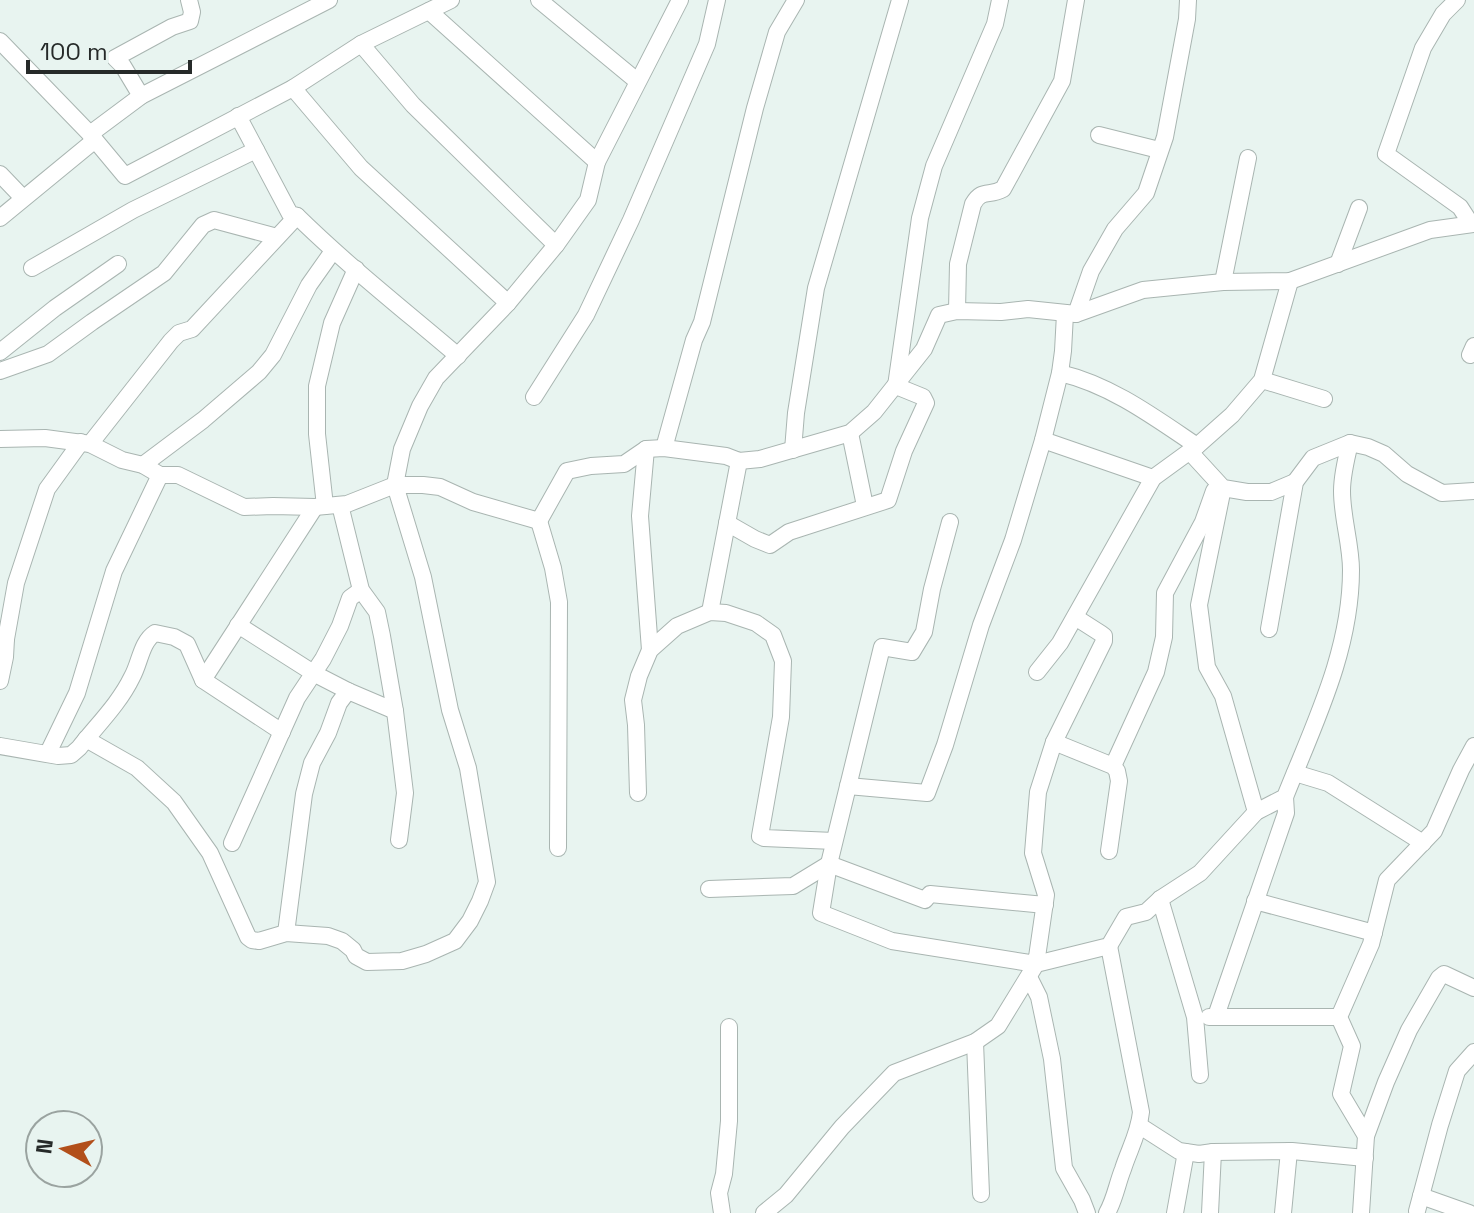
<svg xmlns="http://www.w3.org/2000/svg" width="1474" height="1213" font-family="'Space Grotesk',sans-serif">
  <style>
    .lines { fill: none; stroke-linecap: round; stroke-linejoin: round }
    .minor-casing { stroke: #a9b5b1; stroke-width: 18 }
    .minor { stroke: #fff; stroke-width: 16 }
  </style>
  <rect width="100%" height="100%" fill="#e8f4f0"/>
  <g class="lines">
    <!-- minor casing -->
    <g class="minor-casing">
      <g id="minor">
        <path d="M 539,0 L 637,81"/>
        <path d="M 1457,0 L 1443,14 L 1423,48 L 1386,154 L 1460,207 L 1471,224"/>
        <path d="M 429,11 L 597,162"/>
        <path d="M 0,41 L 90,134 L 125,176 L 293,88 L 361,44 L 451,0"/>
        <path d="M 361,44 L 413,105 L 556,245"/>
        <path d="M 293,88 L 361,168 L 508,303"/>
        <path d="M 141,96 L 123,66 L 115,58 L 172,27 L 190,21 L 192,12 L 189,0"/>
        <path d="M 238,116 L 290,214 L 297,216 C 348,266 404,310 458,356"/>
        <path d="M 90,134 L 141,96 L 329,0"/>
        <path d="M 1099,135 L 1159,150"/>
        <path d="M 0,174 L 23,198"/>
        <path d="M 0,218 L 95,140"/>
        <path d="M 1338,264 L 1359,208"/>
        <path d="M 32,268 L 133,210 L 256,150"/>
        <path d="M 1223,282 L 1248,158"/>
        <path d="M 957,311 L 958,264 L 973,204 C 982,188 989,197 1003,189 L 1062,81 L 1076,0"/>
        <path d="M 1076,314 L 1091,271 L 1115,229 L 1146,193 L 1165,137 L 1187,19 L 1188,0"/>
        <path d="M 0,352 L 55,308 L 118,264"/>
        <path d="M 1470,355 L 1474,346"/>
        <path d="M 0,371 L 48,354 L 92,322 L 164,273 L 203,225 L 214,220 L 277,237"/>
        <path d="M 1060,373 C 1111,385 1154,417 1197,446"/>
        <path d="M 1262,380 L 1324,399"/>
        <path d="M 534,397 L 586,315 L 631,220 L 707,44 L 717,0"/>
        <path d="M 850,433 L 865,506"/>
        <path d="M 0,439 L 45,438 L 90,444 L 122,460 L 143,465 L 160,475 L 178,475 L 244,507 L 273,506 L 315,507 L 347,504 L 395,485 L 423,485 L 440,487 L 473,502 L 539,521"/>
        <path d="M 1043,440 L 1153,478"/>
        <path d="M 90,444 L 171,341 L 179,333 L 192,329 L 297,216"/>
        <path d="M 664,448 L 694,340 L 702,322 L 755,108 L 777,32 L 796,0"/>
        <path d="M 646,449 L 640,516 L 650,650"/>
        <path d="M 793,450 L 796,413 L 816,288 L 900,0"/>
        <path d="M 1190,452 L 1223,488 L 1247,492 L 1271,492 L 1295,482"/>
        <path d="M 143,465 L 203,420 L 259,372 L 273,355 L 309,285 L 333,251"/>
        <path d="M 1223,488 L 1199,605 L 1207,667 L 1223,696 L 1256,812"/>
        <path d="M 340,505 L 361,590 L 377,612 L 382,636 L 395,711 L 405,793 L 399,840"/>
        <path d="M 325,506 L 317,434 L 317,386 L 332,323 L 356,269"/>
        <path d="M 539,521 L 567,471 L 591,466 L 624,464 L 646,449 L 664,448 L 726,456 L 739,461 L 760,459 L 850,433 L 874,412 L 924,349 L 939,315 L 957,311 L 1001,312 L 1028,309 L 1076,314 L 1143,290 L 1223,282 L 1290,281 L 1430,230 L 1474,224"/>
        <path d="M 539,521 L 553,568 L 559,602 L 558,848"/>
        <path d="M 950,522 L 932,589 L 924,632 L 912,652 L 882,647 L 829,864 L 821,913 L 892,941 L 1036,964 L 1046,895 L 1033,853 L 1038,792 L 1054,742 L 1104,641 L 1104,636 L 1100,633 L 1075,617"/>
        <path d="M 727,523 L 755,539 L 770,545 L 789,532 L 888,500 L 904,451 L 926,403 L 923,397 L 896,386 L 920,218 L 934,166 L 995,24 L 1000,0"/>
        <path d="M 710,612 L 739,461"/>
        <path d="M 238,625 L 315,674 L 348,691 L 395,711"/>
        <path d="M 1269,629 L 1295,482 L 1313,458 L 1350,443 L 1368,447 L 1384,454 L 1407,474 L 1442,493 L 1474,491"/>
        <path d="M 0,643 L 6,639 L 16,583 L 47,489 L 81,442"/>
        <path d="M 1037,672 L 1060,643 L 1153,478 L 1197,446 L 1232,415 L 1262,380 L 1290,281"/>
        <path d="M 203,680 L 315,507"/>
        <path d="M 0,681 L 5,657 L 6,639"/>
        <path d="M 86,739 L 137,768 L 174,802 L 210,853 L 248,937 L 252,940 L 259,941 L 286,933 L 328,936 L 342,941 L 353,950 L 356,956 L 367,962 L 402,961 L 426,954 L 455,941 L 470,921 L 480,901 L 487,882 L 468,768 L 450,710 L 423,577 L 395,485 L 402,449 L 420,406 L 436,378 L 508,303 L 556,245 L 588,200 L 597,162 L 680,0"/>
        <path d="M 1054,742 L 1113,766 L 1117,771 L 1119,781 L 1109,851"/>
        <path d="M 0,746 L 58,756 L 71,755 L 79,748 C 97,725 119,704 132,677 C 140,663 141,642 155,633 L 174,637 L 187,644 L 203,680 L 282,732"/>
        <path d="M 48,753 L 77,693 L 114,571 L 160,475"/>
        <path d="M 1113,766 L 1156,672 L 1164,637 L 1165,593 L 1203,522 L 1214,491"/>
        <path d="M 1295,773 L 1328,783 L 1423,843"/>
        <path d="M 848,786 L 927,793 L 945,745 L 981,625 L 1013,540 L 1043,440 L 1060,373 L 1063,351 L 1065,314"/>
        <path d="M 638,793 L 636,725 L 633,700 L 639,676 L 650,650 L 677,626 L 710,612 L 726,613 L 756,623 L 773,635 L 783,661 L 781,717 L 760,836 L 764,838 L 834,841"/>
        <path d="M 232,843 L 297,698 L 323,659 L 340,626 L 350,598 L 361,590"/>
        <path d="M 709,889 L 793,886 L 829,864 L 925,900 L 930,894 L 1045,905"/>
        <path d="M 1160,899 L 1195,1017 L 1200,1075"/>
        <path d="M 1255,901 L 1374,933"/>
        <path d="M 286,933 L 304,794 L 312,763 L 328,733 L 339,703 L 348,691"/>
        <path d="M 1029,977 L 1039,997 L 1052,1059 L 1064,1168 L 1082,1200 L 1087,1213"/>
        <path d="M 1216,1016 L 1286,813 L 1285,797"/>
        <path d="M 1209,1017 L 1339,1017"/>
        <path d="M 975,1042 L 981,1194"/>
        <path d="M 1140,1126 L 1179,1151 L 1199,1154 L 1213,1152 L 1292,1151 L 1365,1158"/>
        <path d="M 1366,1136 L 1341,1094 L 1352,1046 L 1339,1017 L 1371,944 L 1387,880 L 1434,831 L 1461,770 L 1474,746"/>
        <path d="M 1421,1196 L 1469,1213"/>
        <path d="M 1417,1211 L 1440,1125 L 1457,1071 L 1474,1052"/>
        <path d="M 722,1213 L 719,1193 L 724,1174 L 729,1121 L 729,1027"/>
        <path d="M 764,1213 L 786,1195 L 842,1127 L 894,1073 L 975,1042 L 998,1026 L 1036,964 L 1109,946 L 1126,917 L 1146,912 L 1160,899 L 1200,873 L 1256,812 L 1285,797 C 1314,724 1351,651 1351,570 C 1351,544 1342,518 1342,491 C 1342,475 1346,459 1350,443"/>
        <path d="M 1107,1213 C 1115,1199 1117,1184 1123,1169 C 1129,1150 1139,1133 1141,1112 L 1109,946"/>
        <path d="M 1175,1213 L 1186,1152"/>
        <path d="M 1210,1213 L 1213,1152"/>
        <path d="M 1283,1213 L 1289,1151"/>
        <path d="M 1361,1213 L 1366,1136 L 1386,1082 L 1409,1030 L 1439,978 L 1444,974 L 1474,988"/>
      </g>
    </g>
    <!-- minor -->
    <use href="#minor" class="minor"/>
  </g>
  <!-- north arrow -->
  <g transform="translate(64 1149) rotate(278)"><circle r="38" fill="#e8f4f0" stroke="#9aa3a0" stroke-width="2"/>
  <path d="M0-6L14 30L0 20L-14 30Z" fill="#b24f1a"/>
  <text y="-12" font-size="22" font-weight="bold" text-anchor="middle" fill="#262a29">N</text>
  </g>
  <!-- scale -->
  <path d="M28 60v12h162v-12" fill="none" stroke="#262a29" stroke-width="4"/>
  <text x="40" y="60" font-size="24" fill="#262a29" stroke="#e8f4f0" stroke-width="6" paint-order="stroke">100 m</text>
</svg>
